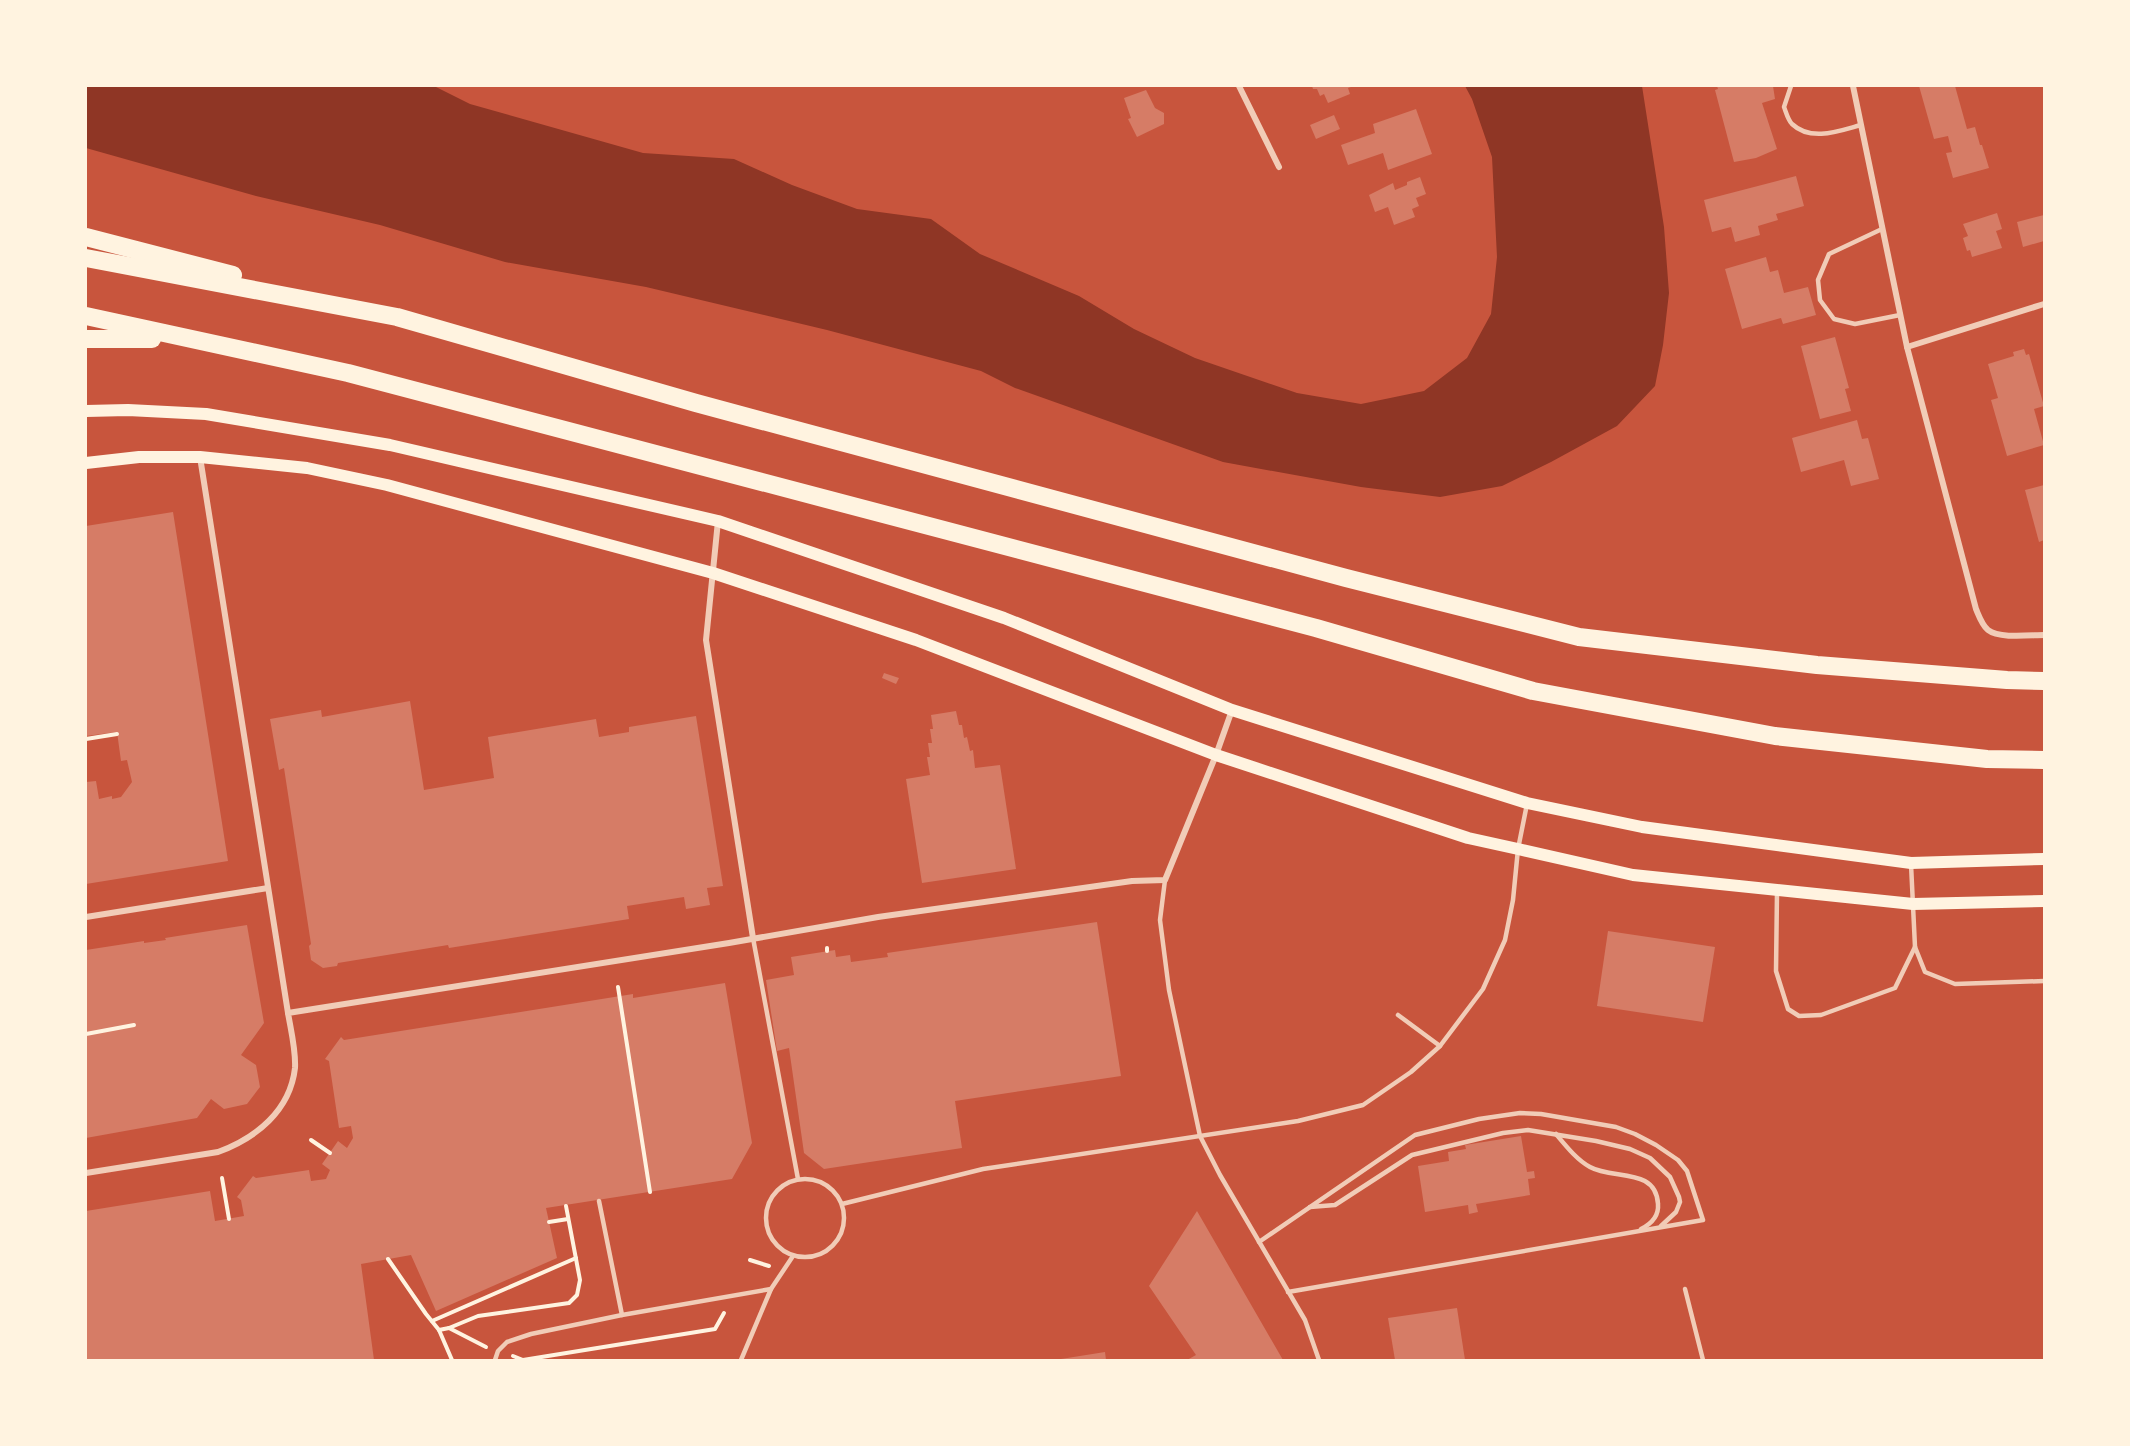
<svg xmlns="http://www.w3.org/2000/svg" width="2130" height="1446" font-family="'Nunito Sans',sans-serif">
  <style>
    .water { fill: #8f3625 }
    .building { fill: #d67c66 }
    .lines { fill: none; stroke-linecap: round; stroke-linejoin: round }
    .path { stroke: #fff3e0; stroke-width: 4 }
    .service { stroke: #f1ccb7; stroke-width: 4.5 }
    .minor { stroke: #f1ccb7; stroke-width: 6 }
    .secondary { stroke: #fff3e0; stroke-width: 12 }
    .motorway { stroke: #fff3e0; stroke-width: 18 }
  </style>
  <rect width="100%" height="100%" fill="#c8553d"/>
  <!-- water -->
  <path class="water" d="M 86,86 L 434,86 L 470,104 L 643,153 L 734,159 L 792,185 L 857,209 L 931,219 L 980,254 L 1079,296 L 1134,329 L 1195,358 L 1297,393 L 1361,404 L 1424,391 L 1467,358 L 1491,314 L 1497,257 L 1492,157 L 1472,99 L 1465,86 L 1642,86 L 1664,227 L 1669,293 L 1663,345 L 1655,386 L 1617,426 L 1551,462 L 1502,486 L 1440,497 L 1361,487 L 1223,462 L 1015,388 L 981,371 L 827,330 L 646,287 L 505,262 L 380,225 L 256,196 L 86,148 Z"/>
  <!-- building -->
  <g class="building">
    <path d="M 1312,86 L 1354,86 L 1348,88 L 1350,94 L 1328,103 L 1324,94 L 1320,96 L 1317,89 L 1313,89 Z"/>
    <path d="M 1717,86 L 1773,86 L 1775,99 L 1762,103 L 1777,149 L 1756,158 L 1734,162 L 1715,90 L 1718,89 Z"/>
    <path d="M 1919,86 L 1955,86 L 1967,129 L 1975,127 L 1980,145 L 1982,145 L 1989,168 L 1953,178 L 1946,153 L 1952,152 L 1948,136 L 1934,139 Z"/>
    <path d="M 1146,90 L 1155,108 L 1164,113 L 1164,124 L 1137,137 L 1128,119 L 1131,118 L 1124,98 Z"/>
    <path d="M 1416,109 L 1432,154 L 1388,170 L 1383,153 L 1348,165 L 1341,145 L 1375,133 L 1373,124 Z"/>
    <path d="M 1334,115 L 1340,129 L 1316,139 L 1310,125 Z"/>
    <path d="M 1796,176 L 1804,206 L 1776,214 L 1778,220 L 1758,226 L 1760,235 L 1735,242 L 1731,227 L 1712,232 L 1704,200 Z"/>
    <path d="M 1420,177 L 1426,194 L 1416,198 L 1419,206 L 1412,209 L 1415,217 L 1394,225 L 1388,207 L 1375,212 L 1369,195 L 1393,183 L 1395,190 L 1407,185 L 1407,182 Z"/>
    <path d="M 1997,213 L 2002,229 L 1996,231 L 2002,248 L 1972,257 L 1970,250 L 1967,251 L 1963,238 L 1968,236 L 1963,224 Z"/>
    <path d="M 2044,215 L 2044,241 L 2023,247 L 2017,222 Z"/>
    <path d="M 1766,257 L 1770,272 L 1778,270 L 1784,293 L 1808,287 L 1816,315 L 1783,324 L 1781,318 L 1742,329 L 1725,269 Z"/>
    <path d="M 1835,337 L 1849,388 L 1845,389 L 1851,411 L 1820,419 L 1801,346 Z"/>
    <path d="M 2024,349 L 2026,355 L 2029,354 L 2044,406 L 2034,409 L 2044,445 L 2007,456 L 1991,400 L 1998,398 L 1988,364 L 2014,356 L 2013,352 Z"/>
    <path d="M 1857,420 L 1862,439 L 1868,438 L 1879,479 L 1851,486 L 1844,460 L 1801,472 L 1792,438 Z"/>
    <path d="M 2044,485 L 2044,540 L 2039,542 L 2025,490 Z"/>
    <path d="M 173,512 L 228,861 L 86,884 L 86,782 L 96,781 L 99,799 L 112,796 L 112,799 L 121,797 L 132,782 L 127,760 L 121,761 L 117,732 L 86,736 L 86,526 Z"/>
    <path d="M 884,673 L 899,678 L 896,684 L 882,678 Z"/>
    <path d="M 410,701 L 424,790 L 494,778 L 488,737 L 596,719 L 599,737 L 629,732 L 629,727 L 696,716 L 723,886 L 707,888 L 710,905 L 686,909 L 684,897 L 627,906 L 629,919 L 449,948 L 448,945 L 338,963 L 337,966 L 323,968 L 311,960 L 309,946 L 311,944 L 284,768 L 279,770 L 270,719 L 321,710 L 322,717 Z"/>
    <path d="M 956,711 L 959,725 L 962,725 L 964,738 L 967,737 L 970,751 L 973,750 L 975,768 L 1000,765 L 1016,869 L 922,883 L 906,779 L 930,775 L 927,757 L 930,757 L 928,743 L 932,743 L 930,729 L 933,729 L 931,715 Z"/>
    <path d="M 1097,922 L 1121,1076 L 955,1101 L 962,1148 L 824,1169 L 804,1153 L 789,1048 L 777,1051 L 766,980 L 794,975 L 791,957 L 835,950 L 836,957 L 850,955 L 851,962 L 888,957 L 887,953 Z"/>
    <path d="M 247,925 L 264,1023 L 241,1055 L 256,1065 L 260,1087 L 247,1104 L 224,1109 L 211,1099 L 197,1118 L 86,1138 L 86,950 L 144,941 L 144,943 L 166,940 L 165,938 Z"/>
    <path d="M 1608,931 L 1715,947 L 1703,1022 L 1597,1006 Z"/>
    <path d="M 725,983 L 752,1143 L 732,1179 L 546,1208 L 557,1258 L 436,1311 L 411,1255 L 361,1264 L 374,1360 L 86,1360 L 86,1211 L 210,1191 L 215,1221 L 244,1216 L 241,1200 L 237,1197 L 253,1176 L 256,1178 L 309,1170 L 311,1181 L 326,1179 L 330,1170 L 322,1164 L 338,1141 L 347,1148 L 353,1138 L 351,1126 L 339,1128 L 329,1061 L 325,1059 L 341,1037 L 344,1040 L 633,994 L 633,998 Z"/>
    <path d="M 1521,1136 L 1527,1172 L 1534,1171 L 1535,1178 L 1528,1179 L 1530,1195 L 1476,1204 L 1478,1212 L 1469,1214 L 1468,1205 L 1425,1212 L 1418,1166 L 1449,1161 L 1448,1152 L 1466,1149 L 1465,1145 Z"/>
    <path d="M 1197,1211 L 1283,1360 L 1187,1360 L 1196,1355 L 1149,1286 Z"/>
    <path d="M 1457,1308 L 1465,1360 L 1395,1360 L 1388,1318 Z"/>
    <path d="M 1105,1352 L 1106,1360 L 1061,1360 L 1061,1359 Z"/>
  </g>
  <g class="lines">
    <!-- path -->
    <g class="path">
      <path d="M 86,739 L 117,734"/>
      <path d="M 827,948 L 827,951"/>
      <path d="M 618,987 L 650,1192"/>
      <path d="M 86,1034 L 134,1025"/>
      <path d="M 311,1140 L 330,1153"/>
      <path d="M 222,1178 L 229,1219"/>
      <path d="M 549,1222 L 568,1219"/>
      <path d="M 388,1259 L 426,1314 L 439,1330 L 452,1360"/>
      <path d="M 750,1260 L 769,1266"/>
      <path d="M 432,1321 L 576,1258"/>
      <path d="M 449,1328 L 486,1347"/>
      <path d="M 439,1330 L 449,1328 L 478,1316 L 569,1303 L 577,1295 L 580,1280 L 566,1206"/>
      <path d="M 513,1356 L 523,1360 L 715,1329 L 724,1313"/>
    </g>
    <!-- service -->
    <g class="service">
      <path d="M 1791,86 L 1784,107 C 1786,112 1788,120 1792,124 C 1811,142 1839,131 1861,125"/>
      <path d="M 1882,229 L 1829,254 L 1818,280 L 1820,300 L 1834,319 L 1855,324 L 1900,315"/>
      <path d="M 1911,864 L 1915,947 L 1925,972 L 1955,984 L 2044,981"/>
      <path d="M 1165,880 L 1160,920 L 1169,990 L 1200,1136 L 1220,1175 L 1305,1320 L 1319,1360"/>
      <path d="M 1777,892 L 1776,971 L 1788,1009 L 1799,1016 L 1821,1015 L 1895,988 L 1915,947"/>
      <path d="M 753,938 L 798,1179"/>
      <path d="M 1398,1015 L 1440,1046"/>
      <path d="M 1556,1134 C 1566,1146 1577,1160 1590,1167 C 1613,1180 1656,1167 1658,1204 C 1659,1216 1651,1224 1641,1229"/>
      <circle cx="805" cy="1218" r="39"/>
      <path d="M 599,1201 L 622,1315"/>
      <path d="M 842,1204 L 983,1169 L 1298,1121 L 1363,1105 L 1411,1072 L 1440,1046 L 1483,989 L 1505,940 L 1513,900 L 1518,849 L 1527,804"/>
      <path d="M 1310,1207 L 1335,1205 L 1412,1155 L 1503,1133 L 1528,1130 L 1596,1141 L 1630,1149 L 1650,1158 L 1670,1177 L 1679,1197 L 1680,1202 L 1676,1212 L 1661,1226"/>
      <path d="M 1259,1242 L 1415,1135 L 1479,1119 L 1520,1113 L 1541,1114 L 1616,1127 L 1635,1134 L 1656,1145 L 1678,1160 L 1687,1171 L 1703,1220 L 1288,1292"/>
      <path d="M 1685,1289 L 1703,1360"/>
      <path d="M 495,1360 L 498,1351 L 507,1342 L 531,1334 L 622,1315 L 771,1289"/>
      <path d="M 741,1360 L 771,1289 L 793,1256"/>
    </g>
    <!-- minor -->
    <g class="minor">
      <path d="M 1239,86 L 1279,167"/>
      <path d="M 1853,86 L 1907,347 L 1976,609 C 1979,616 1982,625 1988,630 C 1999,639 2031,635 2044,635"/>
      <path d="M 1907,347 L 2044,304"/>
      <path d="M 200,457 L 288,1013"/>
      <path d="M 718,521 L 706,640 L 753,938"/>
      <path d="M 86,917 L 268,888"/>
      <path d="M 86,1173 L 218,1152 C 256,1138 290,1111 295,1068 C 296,1050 291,1031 288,1013 L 729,943 L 878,917 L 1132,881 L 1165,880 L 1216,755 L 1232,710"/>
    </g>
    <!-- secondary -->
    <g class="secondary">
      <path d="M 86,411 L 128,410 L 206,414 L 390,445 L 718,521 L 1004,618 L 1232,710 L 1527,803 L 1642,827 L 1911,863 L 2044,859"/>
      <path d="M 86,463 L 139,457 L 200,457 L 307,468 L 387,485 L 713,573 L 916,640 L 1216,755 L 1468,838 L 1518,849 L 1633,875 L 1913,904 L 2044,901"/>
    </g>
    <!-- motorway -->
    <g class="motorway">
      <path d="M 86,237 L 233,275"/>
      <path d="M 86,258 L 397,317 L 696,403 L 1346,578 L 1579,637 L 1817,665 L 2007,680 L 2044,681"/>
      <path d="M 86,316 L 348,373 L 1316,628 L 1533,691 L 1775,736 L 1987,759 L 2044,760"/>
      <path d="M 86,339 L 152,339"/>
    </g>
  </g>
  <!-- border -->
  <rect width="2130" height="1446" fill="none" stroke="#fff3e0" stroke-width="174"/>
</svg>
